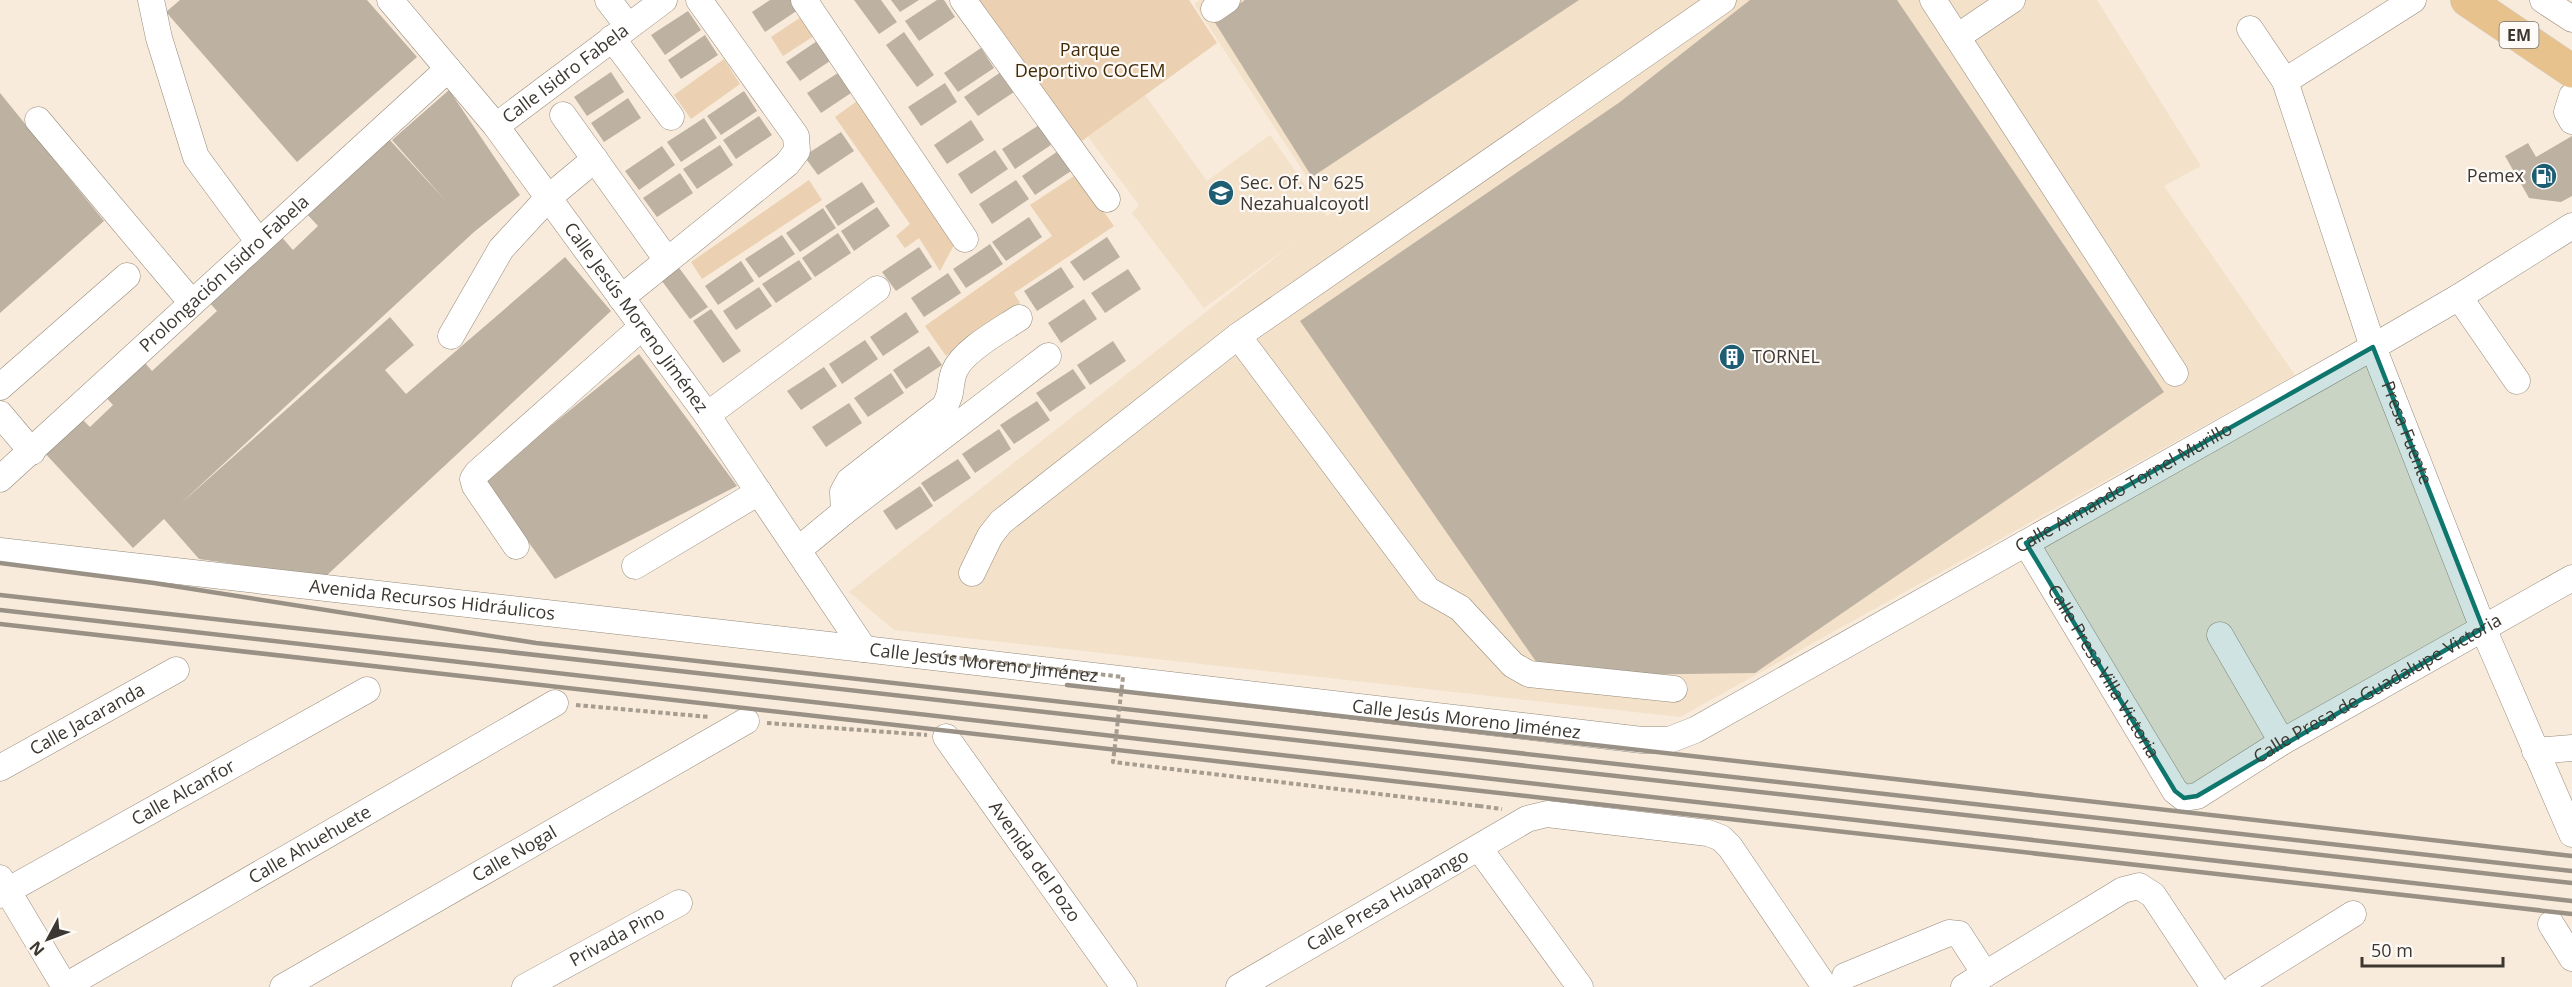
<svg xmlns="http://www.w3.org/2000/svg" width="2572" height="987" font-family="'Open Sans',sans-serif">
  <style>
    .built { fill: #f3e1ca }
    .green { fill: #ebd1b2 }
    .building { fill: #bdb1a2 }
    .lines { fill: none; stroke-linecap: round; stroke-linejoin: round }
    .minor-casing { stroke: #958a7b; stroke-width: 27 }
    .major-casing { stroke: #d4d3d1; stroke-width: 34 }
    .path { stroke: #a69c90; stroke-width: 4; stroke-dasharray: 4.5 3; stroke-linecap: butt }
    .minor { stroke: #fff; stroke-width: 26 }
    .major { stroke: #e8c28c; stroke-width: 33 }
    .rail { stroke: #9a9186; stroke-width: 4.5 }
    .path-bridge { stroke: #a69c90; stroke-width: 4; stroke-dasharray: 4.5 3; stroke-linecap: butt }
    .marked { fill: #0f766e; fill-opacity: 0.2; stroke: #0f766e; stroke-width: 4.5; stroke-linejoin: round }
    .labels { text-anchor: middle; stroke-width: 4.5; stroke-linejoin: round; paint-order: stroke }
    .shield { fill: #fdfaf7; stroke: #76726c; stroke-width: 1.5 }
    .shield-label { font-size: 16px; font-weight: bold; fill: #3c3730 }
    .park-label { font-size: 18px; fill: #412a06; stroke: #fdfaf7 }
    .street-label { font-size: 18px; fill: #3c3730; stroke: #fdfaf7 }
    .poi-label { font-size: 18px; fill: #3c3730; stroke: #fdfaf7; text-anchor: start }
  </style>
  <rect width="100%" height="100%" fill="#f8ebdb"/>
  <!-- built -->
  <path class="built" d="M 1200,0 L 2097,0 L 2201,166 L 2164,186 L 2295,375 L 1680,717 L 894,630 L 849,592 L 1295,242 L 1204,308 L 1132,213 L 1139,205 L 1088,137 L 1145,95 L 1207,181 L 1270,135 L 1327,216 L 1331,214 L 1194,4 Z"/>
  <!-- green -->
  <g class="green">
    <path d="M 972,0 L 1189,0 L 1217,43 L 1075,146 Z"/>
    <path d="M 804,15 L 817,34 L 783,56 L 771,37 Z"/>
    <path d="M 724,59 L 740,84 L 691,119 L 674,95 Z"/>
    <path d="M 857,101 L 955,243 L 940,271 L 919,238 L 905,248 L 896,236 L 910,224 L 835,117 Z"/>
    <path d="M 1077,174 L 1114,226 L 1014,293 L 1020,303 L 946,356 L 925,326 L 1052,236 L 1030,205 Z"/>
    <path d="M 809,180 L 822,200 L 702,279 L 691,262 Z"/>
  </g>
  <!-- building -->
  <g class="building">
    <path d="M 180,0 L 367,0 L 417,57 L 297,162 L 166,12 Z"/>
    <path d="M 770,0 L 796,0 L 801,8 L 765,32 L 752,12 Z"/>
    <path d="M 854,0 L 881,0 L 897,22 L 879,34 Z"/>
    <path d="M 891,0 L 919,0 L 900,12 Z"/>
    <path d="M 937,0 L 944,0 L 955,17 L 919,41 L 905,21 Z"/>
    <path d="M 1245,0 L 1579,0 L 1312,177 L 1214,21 Z"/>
    <path d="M 1750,0 L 1897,0 L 2164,392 L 1755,673 L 1546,676 L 1300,321 L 1620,102 Z"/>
    <path d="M 688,11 L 701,30 L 665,55 L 651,35 Z"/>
    <path d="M 904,32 L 934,75 L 917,87 L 886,45 Z"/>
    <path d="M 705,35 L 718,55 L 681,79 L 668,60 Z"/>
    <path d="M 823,37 L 836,57 L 800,81 L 786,62 Z"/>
    <path d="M 981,48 L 994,68 L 958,92 L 944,73 Z"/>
    <path d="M 844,69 L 857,89 L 821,113 L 807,93 Z"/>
    <path d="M 611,72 L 624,92 L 587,116 L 574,97 Z"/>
    <path d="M 1001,72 L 1014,92 L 978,116 L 964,97 Z"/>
    <path d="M 945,83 L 957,102 L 921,126 L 908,107 Z"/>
    <path d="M 449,90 L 520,195 L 474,232 L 179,505 L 390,317 L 414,345 L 385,370 L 406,394 L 565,257 L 611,311 L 325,577 L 199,559 L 164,519 L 133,548 L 42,450 L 79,416 L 90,427 L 113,405 L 101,392 L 139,356 L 152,371 L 217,311 L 208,301 L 279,234 L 293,250 L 318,226 L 306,213 L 388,138 L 446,201 L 392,140 Z"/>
    <path d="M 744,91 L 757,111 L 721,135 L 707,116 Z"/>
    <path d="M 0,93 L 104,221 L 0,313 Z"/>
    <path d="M 628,98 L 641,118 L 604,142 L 591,123 Z"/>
    <path d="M 759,116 L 772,135 L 736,159 L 723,140 Z"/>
    <path d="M 704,118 L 717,138 L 681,162 L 667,142 Z"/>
    <path d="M 971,120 L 984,140 L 947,164 L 934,145 Z"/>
    <path d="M 1039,125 L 1051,145 L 1015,169 L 1002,149 Z"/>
    <path d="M 841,132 L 854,151 L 818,175 L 804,156 Z"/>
    <path d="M 2572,136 L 2572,196 L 2561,202 L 2529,198 L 2505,156 L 2528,143 L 2536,157 Z"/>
    <path d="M 720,145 L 733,165 L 697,189 L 683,169 Z"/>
    <path d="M 662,146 L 675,165 L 639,190 L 625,171 Z"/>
    <path d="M 995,150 L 1008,169 L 971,194 L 958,174 Z"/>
    <path d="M 1058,151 L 1071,171 L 1035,195 L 1022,176 Z"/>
    <path d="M 680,173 L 693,193 L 657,217 L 643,198 Z"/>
    <path d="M 1016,180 L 1029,199 L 992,224 L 979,204 Z"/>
    <path d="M 862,182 L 875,202 L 838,226 L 825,206 Z"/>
    <path d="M 877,207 L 890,226 L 854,251 L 841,231 Z"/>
    <path d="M 823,208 L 836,228 L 800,252 L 786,233 Z"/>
    <path d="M 1029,217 L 1042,237 L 1006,261 L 992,242 Z"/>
    <path d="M 838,233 L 851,253 L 815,277 L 802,258 Z"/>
    <path d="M 782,235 L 795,254 L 759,278 L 745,259 Z"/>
    <path d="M 1107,237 L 1120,257 L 1084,281 L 1070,262 Z"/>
    <path d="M 990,244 L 1003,264 L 966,288 L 953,269 Z"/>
    <path d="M 919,247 L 932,267 L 896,291 L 882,272 Z"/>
    <path d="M 799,260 L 812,279 L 776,303 L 762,284 Z"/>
    <path d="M 741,261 L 754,281 L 718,305 L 705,286 Z"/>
    <path d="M 677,265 L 708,307 L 690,319 L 659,277 Z"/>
    <path d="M 1061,267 L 1074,287 L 1037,311 L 1024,291 Z"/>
    <path d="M 1128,269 L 1141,289 L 1105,313 L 1091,293 Z"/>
    <path d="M 948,273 L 961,293 L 924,317 L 911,298 Z"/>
    <path d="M 759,287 L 772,306 L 736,330 L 723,311 Z"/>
    <path d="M 1084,299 L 1097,319 L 1061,343 L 1048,323 Z"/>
    <path d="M 711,309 L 741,351 L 723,363 L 693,321 Z"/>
    <path d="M 906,312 L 919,332 L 883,356 L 870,337 Z"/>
    <path d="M 865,340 L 878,359 L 842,384 L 829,364 Z"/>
    <path d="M 1113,341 L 1126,361 L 1090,385 L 1077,365 Z"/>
    <path d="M 929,346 L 942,365 L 906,389 L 893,370 Z"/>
    <path d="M 639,354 L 737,486 L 555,579 L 484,480 Z"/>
    <path d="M 824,367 L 837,386 L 801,410 L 787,391 Z"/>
    <path d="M 1073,369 L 1086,388 L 1050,412 L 1036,393 Z"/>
    <path d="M 891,373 L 904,393 L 868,417 L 854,398 Z"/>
    <path d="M 1037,401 L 1050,420 L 1014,444 L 1000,425 Z"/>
    <path d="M 849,403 L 862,423 L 826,447 L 812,427 Z"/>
    <path d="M 999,429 L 1011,449 L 975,473 L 962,454 Z"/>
    <path d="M 958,459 L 971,478 L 934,502 L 921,483 Z"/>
    <path d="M 920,486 L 933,506 L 896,530 L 883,511 Z"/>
  </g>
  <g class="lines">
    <!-- minor casing -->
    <g class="minor-casing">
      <g id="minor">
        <path d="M 151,0 L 159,38 L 196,157 L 258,241"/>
        <path id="s1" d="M 390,0 L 496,126 L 707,415 L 864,649"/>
        <path d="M 608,0 L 628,26"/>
        <path d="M 804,0 L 965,239"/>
        <path d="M 963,0 L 1107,199"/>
        <path d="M 1933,0 L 2175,373"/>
        <path d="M 2543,0 L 2572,19"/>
        <path d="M 1214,9 L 1227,0"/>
        <path id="s2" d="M 2250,29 L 2285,81 L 2373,347 L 2483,628 L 2572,834"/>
        <path d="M 1957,37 L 2012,0"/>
        <path d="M 612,38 L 671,117"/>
        <path d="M 2285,81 L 2413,0"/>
        <path d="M 2572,96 L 2567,112 L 2572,121"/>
        <path d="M 563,115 L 667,260"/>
        <path d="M 38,120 L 192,303"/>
        <path id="s3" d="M 496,126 L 664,0"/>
        <path d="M 2459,297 L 2517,381"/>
        <path d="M 621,298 L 787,164 L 797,151 L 796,136 L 699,0"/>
        <path d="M 451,336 L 501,249 L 548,198 L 595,159"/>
        <path d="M 1238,336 L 1428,590 L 1460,608 L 1513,665 L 1529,674 L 1674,689"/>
        <path d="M 0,387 L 127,276"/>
        <path d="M 0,414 L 32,452"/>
        <path d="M 707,415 L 877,289"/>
        <path id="s4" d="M 0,479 L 448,69"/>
        <path d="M 844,512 L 843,492 L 849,481 L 944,407 C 953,393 949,386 954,372 C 962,351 1001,330 1019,318"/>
        <path id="s5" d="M 2026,543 L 2175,791 L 2184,798 L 2197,796 L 2282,742 L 2572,578"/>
        <path d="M 516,546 L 475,486 L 473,479 L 477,473 L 642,327"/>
        <path d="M 798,550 L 844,512 L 1048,356"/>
        <path id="s6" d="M 0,551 L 864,649 L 1642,740 L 1669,740 L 1695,730 L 2373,347 L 2459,297 L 2572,226"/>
        <path d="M 635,566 L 759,492"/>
        <path d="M 972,573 L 990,536 L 1001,522 L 1238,336 L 1723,0"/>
        <path d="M 2220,635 L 2282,742"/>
        <path id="s7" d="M 946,737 L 1124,987"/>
        <path d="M 2535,751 L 2572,748"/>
        <path id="s8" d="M 0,768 L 176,670"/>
        <path d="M 1479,848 L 1580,987"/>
        <path d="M 0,878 L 65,987"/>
        <path id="s9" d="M 0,895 L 367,690"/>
        <path d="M 2551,924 L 2572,958"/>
        <path d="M 1845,976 L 1949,933 L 1959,934 L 1985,974"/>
        <path id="s10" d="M 64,987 L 555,703"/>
        <path id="s11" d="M 283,987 L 746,721"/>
        <path id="s12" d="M 525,987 L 679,903"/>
        <path id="s13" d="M 1239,987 L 1527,819 L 1547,814 L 1708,833 L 1721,838 L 1730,847 L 1825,987"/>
        <path d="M 1964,987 L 2123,890 L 2139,886 L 2153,895 L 2214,987"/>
        <path d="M 2236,987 L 2353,914"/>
      </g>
    </g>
    <!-- major casing -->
    <g class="major-casing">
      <path id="major" d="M 2467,0 L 2572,71"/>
    </g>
    <!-- path -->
    <g class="path">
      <path d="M 576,705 L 709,717"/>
      <path d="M 767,723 L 927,735"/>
      <path d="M 1479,806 L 1502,809"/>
    </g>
    <!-- minor -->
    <use href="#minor" class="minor"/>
    <!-- major -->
    <use href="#major" class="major"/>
    <!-- rail -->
    <g class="rail">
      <path d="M 0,563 L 154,583 L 536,643 L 2572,871"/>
      <path d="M 0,595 L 2572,883"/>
      <path d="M 0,610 L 2572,901"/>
      <path d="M 0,624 L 2572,914"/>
      <path d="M 1067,685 L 2572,856"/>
    </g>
    <!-- path-bridge -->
    <path class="path-bridge" d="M 937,655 L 1123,677 L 1113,762 L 1479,806"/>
  </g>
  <!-- marked area -->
  <path class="marked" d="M 2373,347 L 2483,628 L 2197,796 L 2184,798 L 2175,791 L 2026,543 Z"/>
  <!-- icons -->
  <defs>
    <g id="fuel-disc" transform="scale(1.35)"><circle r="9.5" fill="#1d5e73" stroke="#fdfaf7"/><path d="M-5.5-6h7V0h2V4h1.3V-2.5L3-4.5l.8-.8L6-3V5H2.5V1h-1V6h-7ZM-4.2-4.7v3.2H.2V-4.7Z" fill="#fff"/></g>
    <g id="school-disc" transform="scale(1.35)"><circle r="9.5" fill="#1d5e73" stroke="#fdfaf7"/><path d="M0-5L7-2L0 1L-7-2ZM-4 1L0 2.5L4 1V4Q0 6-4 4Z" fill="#fff"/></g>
    <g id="building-disc" transform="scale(1.35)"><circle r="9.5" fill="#1d5e73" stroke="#fdfaf7"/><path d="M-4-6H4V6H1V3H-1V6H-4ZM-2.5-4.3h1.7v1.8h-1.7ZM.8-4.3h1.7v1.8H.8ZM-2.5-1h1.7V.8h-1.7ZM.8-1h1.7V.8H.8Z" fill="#fff"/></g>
  </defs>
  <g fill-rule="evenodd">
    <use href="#fuel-disc" x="2544" y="176"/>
    <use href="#school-disc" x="1221" y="193"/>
    <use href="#building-disc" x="1732" y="357"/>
  </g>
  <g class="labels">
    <!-- shield labels -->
    <rect class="shield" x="2499.5" y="22" width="39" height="26" rx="4.5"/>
    <g class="shield-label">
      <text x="2519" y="41">EM</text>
    </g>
    <!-- park labels -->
    <g class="park-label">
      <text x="1090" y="56">Parque<tspan x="1090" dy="21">Deportivo COCEM</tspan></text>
    </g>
    <!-- street labels -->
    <g class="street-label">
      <text dy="6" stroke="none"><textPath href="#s3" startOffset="87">Calle Isidro Fabela</textPath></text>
      <text dy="6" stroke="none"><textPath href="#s4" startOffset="304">Prolongación Isidro Fabela</textPath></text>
      <text dy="6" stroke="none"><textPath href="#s1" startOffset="402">Calle Jesús Moreno Jiménez</textPath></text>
      <text dy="6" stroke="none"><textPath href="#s2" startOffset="435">Presa Fuente</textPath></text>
      <text dy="6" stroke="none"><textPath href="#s6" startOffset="2200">Calle Armando Tornel Murillo</textPath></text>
      <text dy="6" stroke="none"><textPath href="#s6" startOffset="435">Avenida Recursos Hidráulicos</textPath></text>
      <text dy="6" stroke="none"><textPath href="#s6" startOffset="990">Calle Jesús Moreno Jiménez</textPath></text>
      <text dy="6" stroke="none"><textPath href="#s5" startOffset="150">Calle Presa Villa Victoria</textPath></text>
      <text dy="6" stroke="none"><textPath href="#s5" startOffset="524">Calle Presa de Guadalupe Victoria</textPath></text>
      <text dy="6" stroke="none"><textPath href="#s8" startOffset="100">Calle Jacaranda</textPath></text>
      <text dy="6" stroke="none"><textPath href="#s6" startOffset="1476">Calle Jesús Moreno Jiménez</textPath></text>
      <text dy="6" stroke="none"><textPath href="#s9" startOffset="210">Calle Alcanfor</textPath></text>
      <text dy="6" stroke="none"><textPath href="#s10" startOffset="284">Calle Ahuehuete</textPath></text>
      <text dy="6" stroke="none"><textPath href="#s11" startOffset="267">Calle Nogal</textPath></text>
      <text dy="6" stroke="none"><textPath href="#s7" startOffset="153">Avenida del Pozo</textPath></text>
      <text dy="6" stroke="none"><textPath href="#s13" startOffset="172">Calle Presa Huapango</textPath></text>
      <text dy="6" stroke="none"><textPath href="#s12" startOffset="105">Privada Pino</textPath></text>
    </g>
    <!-- poi labels -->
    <g class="poi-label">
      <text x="2524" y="182" text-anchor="end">Pemex</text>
      <text x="1240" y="189">Sec. Of. N° 625<tspan x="1240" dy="21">Nezahualcoyotl</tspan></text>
      <text x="1752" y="363">TORNEL</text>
    </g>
  </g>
  <!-- north arrow -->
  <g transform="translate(48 939) rotate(229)" stroke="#fdfaf7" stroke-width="4.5" paint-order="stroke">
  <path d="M0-4.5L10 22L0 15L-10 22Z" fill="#3c3730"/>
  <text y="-9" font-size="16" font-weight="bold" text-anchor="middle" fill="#3c3730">N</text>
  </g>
  <!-- scale -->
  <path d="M2362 957v9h141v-9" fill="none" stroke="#3c3730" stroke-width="3"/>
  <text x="2371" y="957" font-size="18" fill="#3c3730" stroke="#fdfaf7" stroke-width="4.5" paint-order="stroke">50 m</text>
</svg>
